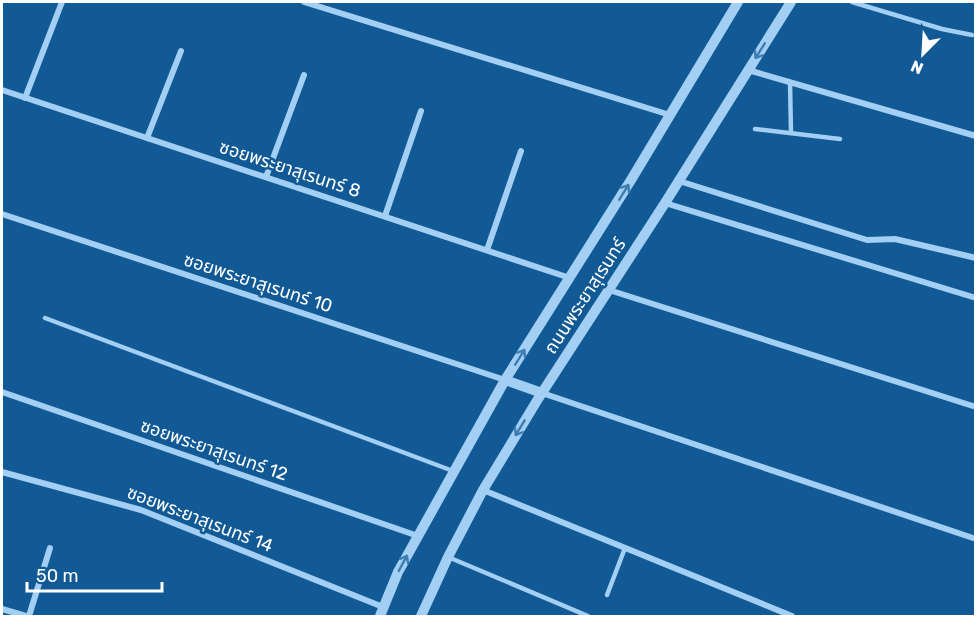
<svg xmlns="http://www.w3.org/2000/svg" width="977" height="618" font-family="Rubik,'Noto Sans Thai',sans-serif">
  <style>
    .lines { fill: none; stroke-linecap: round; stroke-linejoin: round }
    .service { stroke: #a2cff3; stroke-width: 4.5 }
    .minor { stroke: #a2cff3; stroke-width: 6 }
    .tertiary { stroke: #a2cff3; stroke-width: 10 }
    .oneway { stroke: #3d7db1 }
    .labels { text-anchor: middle; stroke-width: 5; stroke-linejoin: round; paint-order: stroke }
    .street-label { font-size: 18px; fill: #fff; stroke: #125a95 }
  </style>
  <rect width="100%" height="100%" fill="#125a95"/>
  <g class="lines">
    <!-- service -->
    <g class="service">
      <path d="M 852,2 L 942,29 L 972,35"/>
      <path d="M 790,82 L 791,133"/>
      <path d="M 755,129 L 840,139"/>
      <path d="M 45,318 L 453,471"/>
      <path d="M 448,557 L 588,616"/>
      <path d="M 607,595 L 625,548"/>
    </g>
    <!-- minor -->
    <g class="minor">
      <path d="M 304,2 L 670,115"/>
      <path d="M 748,70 L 976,136"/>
      <path d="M 2,90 L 570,278"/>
      <path d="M 25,98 L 62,2"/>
      <path d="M 147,138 L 181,51"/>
      <path d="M 266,177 L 304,75"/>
      <path d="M 679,181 L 867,240 L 895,239 L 976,258"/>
      <path d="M 665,203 L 976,298"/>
      <path d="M 2,214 L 505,380"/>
      <path d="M 385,216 L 421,111"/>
      <path d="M 487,250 L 521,151"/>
      <path d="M 609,290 L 976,407"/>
      <path d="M 2,392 L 418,536"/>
      <path d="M 542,393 L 976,539"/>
      <path d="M 2,472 L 141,510 L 383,607"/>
      <path d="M 483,490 L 792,616"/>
      <path d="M 2,609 L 26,616"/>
      <path d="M 29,616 L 50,548"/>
    </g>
    <!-- tertiary -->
    <g class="tertiary">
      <path d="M 505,380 L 542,393"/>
      <path d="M 380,616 L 398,572 L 505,380 L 631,180 L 738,2"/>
      <path d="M 421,616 L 448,557 L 483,490 L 538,399 L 665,203 L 791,2"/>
    </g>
  </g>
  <!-- one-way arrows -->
  <defs><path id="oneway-shaft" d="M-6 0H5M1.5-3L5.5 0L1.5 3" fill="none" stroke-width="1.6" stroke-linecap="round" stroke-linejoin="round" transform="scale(1.5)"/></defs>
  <g class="oneway">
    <use href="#oneway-shaft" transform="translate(760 51) rotate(122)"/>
    <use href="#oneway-shaft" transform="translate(624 192) rotate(-58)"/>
    <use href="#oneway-shaft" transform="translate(520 357) rotate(-58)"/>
    <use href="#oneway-shaft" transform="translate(520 428) rotate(121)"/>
    <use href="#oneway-shaft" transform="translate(403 563) rotate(-62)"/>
  </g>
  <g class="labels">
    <!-- street labels -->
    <g class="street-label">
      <text transform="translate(290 169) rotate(18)" y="6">ซอยพระยาสุเรนทร์ 8</text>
      <text transform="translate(258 283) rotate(18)" y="6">ซอยพระยาสุเรนทร์ 10</text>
      <text transform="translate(585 296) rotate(-57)" y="6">ถนนพระยาสุเรนทร์</text>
      <text transform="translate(214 450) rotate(19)" y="6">ซอยพระยาสุเรนทร์ 12</text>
      <text transform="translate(200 519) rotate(21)" y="6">ซอยพระยาสุเรนทร์ 14</text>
    </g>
  </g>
  <!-- border -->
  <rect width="977" height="618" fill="none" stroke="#ffffff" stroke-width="6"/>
  <!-- north arrow -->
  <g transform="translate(923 54) rotate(204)" stroke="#125a95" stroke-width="4.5" paint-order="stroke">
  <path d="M0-4.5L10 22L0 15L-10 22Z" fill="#ffffff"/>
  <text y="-9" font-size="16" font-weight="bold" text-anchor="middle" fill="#ffffff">N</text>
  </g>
  <!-- scale -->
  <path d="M27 582v9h135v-9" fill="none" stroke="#ffffff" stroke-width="3"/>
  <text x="36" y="582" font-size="18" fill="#ffffff" stroke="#125a95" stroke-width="4.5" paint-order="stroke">50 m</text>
</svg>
